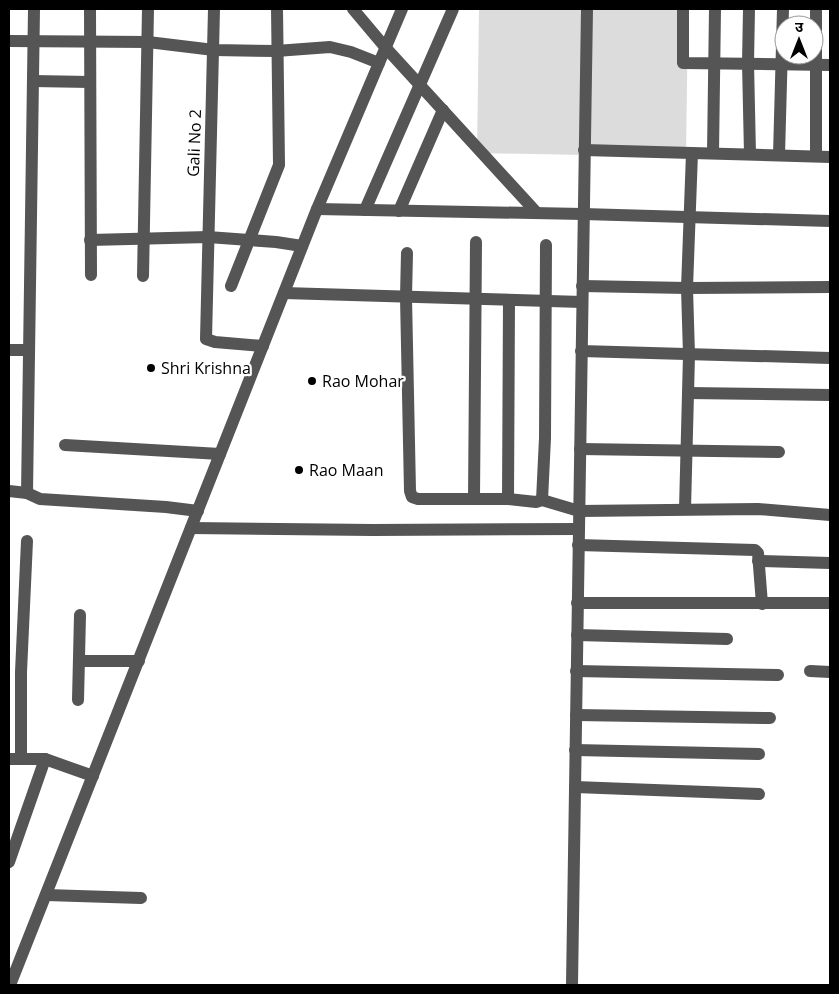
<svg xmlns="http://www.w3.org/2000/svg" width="839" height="994" font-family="'Open Sans','Noto Sans Devanagari',sans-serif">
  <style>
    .green { fill: #dcdcdc }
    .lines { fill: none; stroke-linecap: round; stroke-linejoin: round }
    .minor { stroke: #555; stroke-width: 12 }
    .poi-dot { fill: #000; stroke: #fff; stroke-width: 2 }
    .labels { text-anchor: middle; stroke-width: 4.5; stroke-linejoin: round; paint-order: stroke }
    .street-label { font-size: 16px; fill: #000; stroke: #fff }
    .poi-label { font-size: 16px; fill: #000; stroke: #fff; text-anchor: start }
  </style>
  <rect width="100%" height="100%" fill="#fff"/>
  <!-- green -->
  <path class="green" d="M 479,9 L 688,9 L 686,157 L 477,153 Z"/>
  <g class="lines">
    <!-- minor -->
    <g class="minor">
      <path d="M 90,9 L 91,275"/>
      <path d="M 214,9 L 206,339 L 215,342 L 263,346"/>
      <path d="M 353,9 L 385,47 L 537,213"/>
      <path d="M 683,9 L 683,63 L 830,65"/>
      <path d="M 749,9 L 748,63 L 750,154"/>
      <path d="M 9,41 L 148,42 L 214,50 L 276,51 L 330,47 L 351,52 L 379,63"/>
      <path d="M 33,81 L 90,82"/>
      <path d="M 584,150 L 830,157"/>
      <path d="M 713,153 L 715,9"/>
      <path d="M 779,155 L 783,9"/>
      <path d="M 816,156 L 816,9"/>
      <path d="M 317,209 L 583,214 L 830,221"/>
      <path d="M 365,210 L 453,9"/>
      <path d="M 399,211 L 443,110"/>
      <path d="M 90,240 L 208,237 L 276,242 L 302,246"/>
      <path d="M 407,253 L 406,297 L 410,491 L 412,497 L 418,499 L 508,499 L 536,502 L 542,500 L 579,511 L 758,509 L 830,515"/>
      <path d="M 143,276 L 148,9"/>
      <path d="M 231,286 L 279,165 L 277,9"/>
      <path d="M 582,286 L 687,288 L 692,153"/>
      <path d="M 284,293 L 582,302"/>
      <path d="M 9,350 L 28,350"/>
      <path d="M 581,351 L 830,358"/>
      <path d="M 688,393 L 830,395"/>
      <path d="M 65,445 L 220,454"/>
      <path d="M 580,449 L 779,452"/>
      <path d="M 9,491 L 27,493 L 40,499 L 166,507 L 198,511"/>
      <path d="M 27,493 L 34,9"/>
      <path d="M 474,499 L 476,242"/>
      <path d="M 508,499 L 509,300"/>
      <path d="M 542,500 L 545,438 L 546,245"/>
      <path d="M 685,509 L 689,355 L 687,288 L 830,287"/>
      <path d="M 191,528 L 373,530 L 579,529"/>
      <path d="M 578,545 L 755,550 L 758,553 L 762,604"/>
      <path d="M 758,561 L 830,563"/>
      <path d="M 577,603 L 830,603"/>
      <path d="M 577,635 L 727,639"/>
      <path d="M 79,661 L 139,661"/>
      <path d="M 576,671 L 778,675"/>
      <path d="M 810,671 L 830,672"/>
      <path d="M 78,700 L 80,615"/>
      <path d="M 576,715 L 770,718"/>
      <path d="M 575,750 L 759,754"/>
      <path d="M 9,759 L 45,759 L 93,776"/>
      <path d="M 21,759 L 21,672 L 27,541"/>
      <path d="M 575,787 L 759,794"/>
      <path d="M 9,862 L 45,759"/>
      <path d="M 46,895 L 141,898"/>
      <path d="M 10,985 L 317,209 L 402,9"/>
      <path d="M 572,985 L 587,9"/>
    </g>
  </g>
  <!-- markers -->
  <g class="poi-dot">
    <circle cx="151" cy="368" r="5"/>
    <circle cx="312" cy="381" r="5"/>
    <circle cx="299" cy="470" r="5"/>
  </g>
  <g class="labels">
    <!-- street labels -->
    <g class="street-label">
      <text transform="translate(194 143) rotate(-88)" y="6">Gali No 2</text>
    </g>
    <!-- poi labels -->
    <g class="poi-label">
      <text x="161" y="374">Shri Krishna</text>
      <text x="322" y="387">Rao Mohar</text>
      <text x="309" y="476">Rao Maan</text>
    </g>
  </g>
  <!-- border -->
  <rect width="839" height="994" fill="none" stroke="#000000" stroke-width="20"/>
  <!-- north arrow -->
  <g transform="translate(799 40)"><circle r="24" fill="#ffffff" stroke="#999999"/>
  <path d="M0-4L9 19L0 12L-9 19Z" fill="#000000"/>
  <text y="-8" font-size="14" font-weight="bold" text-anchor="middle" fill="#000000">उ</text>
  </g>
</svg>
